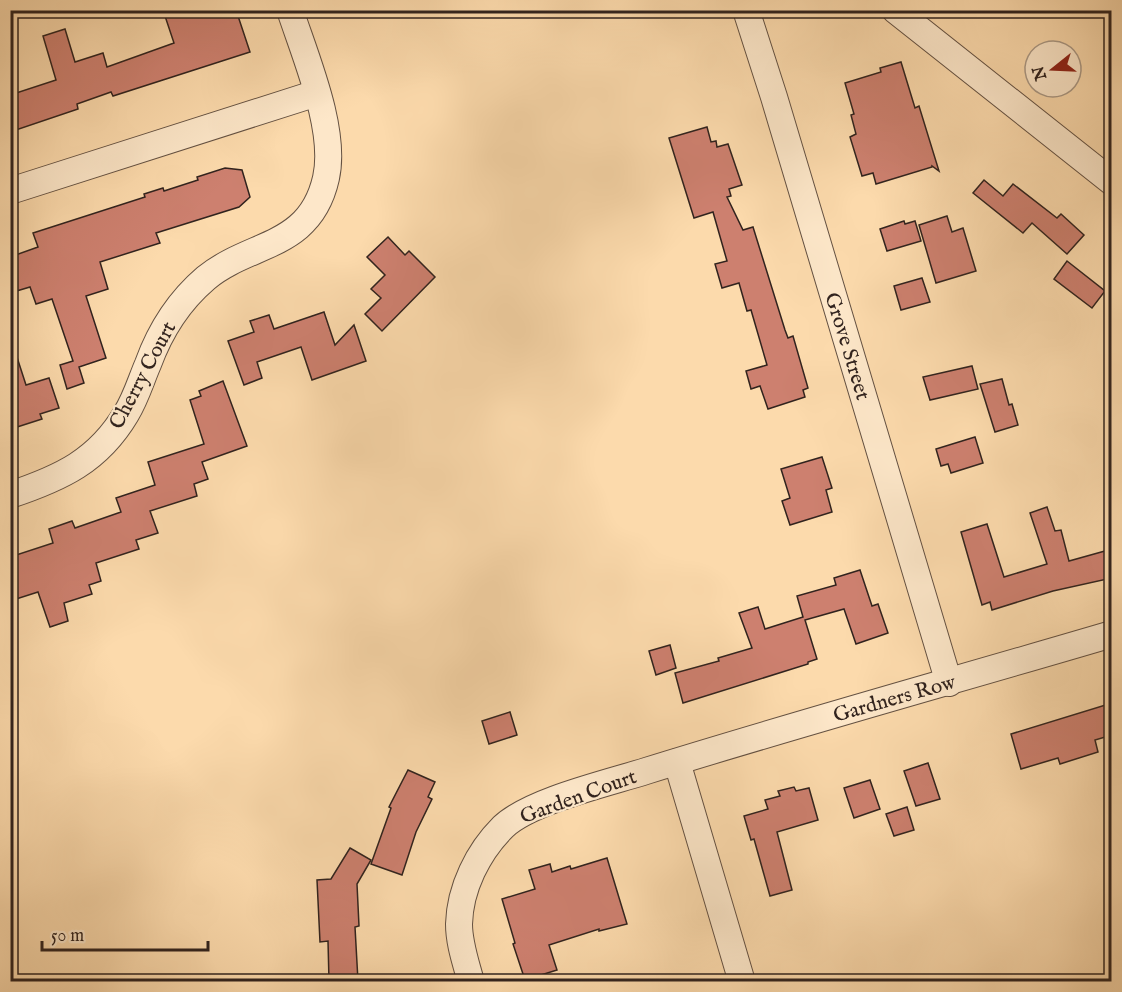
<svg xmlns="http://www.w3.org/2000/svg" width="1122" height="992" font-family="'IM FELL English',serif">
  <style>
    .building { fill: #cd806f; stroke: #31231e; stroke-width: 1.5 }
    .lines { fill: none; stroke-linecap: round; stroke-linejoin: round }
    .minor-casing { stroke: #645142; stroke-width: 28 }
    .minor { stroke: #fde7c9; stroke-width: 26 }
    .labels { text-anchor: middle; stroke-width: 4.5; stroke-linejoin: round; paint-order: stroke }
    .street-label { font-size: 21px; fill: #31231e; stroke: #fde7c9 }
  </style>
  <rect width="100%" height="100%" fill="#fcdaac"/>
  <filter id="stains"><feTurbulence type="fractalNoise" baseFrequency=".00333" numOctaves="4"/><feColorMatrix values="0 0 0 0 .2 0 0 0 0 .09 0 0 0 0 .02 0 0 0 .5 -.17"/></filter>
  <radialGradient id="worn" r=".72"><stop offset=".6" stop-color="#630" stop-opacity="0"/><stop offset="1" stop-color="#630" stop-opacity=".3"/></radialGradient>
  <!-- building -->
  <g class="building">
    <path d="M 163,10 L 236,10 L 250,52 L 113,96 L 111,92 L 77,104 L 78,109 L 10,132 L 10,95 L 56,80 L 43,36 L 65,29 L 75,62 L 103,53 L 107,67 L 174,43 Z"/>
    <path d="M 901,62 L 915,108 L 919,106 L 939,171 L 932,166 L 932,167 L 876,184 L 873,173 L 862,176 L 850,137 L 856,134 L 851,115 L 854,114 L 845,83 L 881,72 L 880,68 Z"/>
    <path d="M 707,127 L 711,142 L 716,141 L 717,147 L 728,144 L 742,185 L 729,189 L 731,196 L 727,197 L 743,230 L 753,227 L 785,330 L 788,338 L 793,336 L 808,388 L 803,390 L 805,397 L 768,409 L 760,386 L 751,389 L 746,371 L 767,365 L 751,310 L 747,311 L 739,283 L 722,288 L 715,264 L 727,261 L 713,212 L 694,218 L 669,138 Z"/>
    <path d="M 225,168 L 242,170 L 250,197 L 239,207 L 156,233 L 160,243 L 100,262 L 108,289 L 86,296 L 106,358 L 79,367 L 84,383 L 67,389 L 60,365 L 73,361 L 52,299 L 36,304 L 30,287 L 10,293 L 10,257 L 38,247 L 33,233 L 145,197 L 144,194 L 163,188 L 164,191 L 198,180 L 197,177 Z"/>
    <path d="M 984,180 L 1003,196 L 1013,184 L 1057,218 L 1061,214 L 1084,235 L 1067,254 L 1032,223 L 1023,233 L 973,193 Z"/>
    <path d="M 947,216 L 952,232 L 963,228 L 976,271 L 936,283 L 919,225 Z"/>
    <path d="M 904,221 L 905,224 L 915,221 L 921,241 L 887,251 L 880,229 Z"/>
    <path d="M 388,237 L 405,255 L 409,251 L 435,277 L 382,331 L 365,314 L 381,298 L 371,289 L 385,275 L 367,257 Z"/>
    <path d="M 1067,261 L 1105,291 L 1092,308 L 1054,279 Z"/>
    <path d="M 922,278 L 930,302 L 901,310 L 894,286 Z"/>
    <path d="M 324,312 L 335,345 L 354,325 L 366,361 L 312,380 L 301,347 L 257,362 L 262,378 L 244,385 L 228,341 L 254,332 L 250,321 L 269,315 L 274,329 Z"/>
    <path d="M 14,348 L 26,385 L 49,378 L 59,408 L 40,414 L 42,419 L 14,428 L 10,416 L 10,349 Z"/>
    <path d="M 972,366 L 978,389 L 930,400 L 923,377 Z"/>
    <path d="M 1002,379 L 1009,405 L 1012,404 L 1018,425 L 995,432 L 980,384 Z"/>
    <path d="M 223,381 L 247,446 L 202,462 L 208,479 L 194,484 L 197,496 L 150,511 L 158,533 L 136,540 L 139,549 L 96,563 L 101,581 L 89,585 L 92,594 L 64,603 L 68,621 L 50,627 L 38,592 L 10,601 L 10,557 L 53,543 L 49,529 L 72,521 L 75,528 L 121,512 L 116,498 L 155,485 L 148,462 L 204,444 L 190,400 L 201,396 L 199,391 Z"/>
    <path d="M 975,437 L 983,463 L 951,473 L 948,464 L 941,466 L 936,449 Z"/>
    <path d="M 822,457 L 832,488 L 826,490 L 832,512 L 790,525 L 782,501 L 790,498 L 781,469 Z"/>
    <path d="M 1047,507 L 1055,531 L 1061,530 L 1069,561 L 1112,549 L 1112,578 L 1053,591 L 992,610 L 990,602 L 982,605 L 961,532 L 987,524 L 1004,577 L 1047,564 L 1030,513 Z"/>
    <path d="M 860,570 L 872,606 L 878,604 L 888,633 L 856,644 L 844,609 L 805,620 L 817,659 L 808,662 L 808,664 L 683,703 L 675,673 L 719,661 L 718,658 L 752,648 L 739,613 L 758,607 L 765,629 L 803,617 L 797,596 L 836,585 L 834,578 Z"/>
    <path d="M 670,645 L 676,668 L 656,675 L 649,651 Z"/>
    <path d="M 1112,703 L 1112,735 L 1095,740 L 1098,752 L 1060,764 L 1058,758 L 1021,769 L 1011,734 Z"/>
    <path d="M 510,712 L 517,735 L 489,744 L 482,721 Z"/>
    <path d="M 928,763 L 940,799 L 916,806 L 904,771 Z"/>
    <path d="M 408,770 L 435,782 L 428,797 L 432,799 L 416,832 L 402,875 L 371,864 L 391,808 L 389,807 Z"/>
    <path d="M 870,780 L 880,809 L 854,818 L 844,788 Z"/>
    <path d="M 794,787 L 796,791 L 809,788 L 818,820 L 777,832 L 792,890 L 770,896 L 754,839 L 751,840 L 744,816 L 768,809 L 765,800 L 780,796 L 778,791 Z"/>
    <path d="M 907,807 L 914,830 L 894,836 L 886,814 Z"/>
    <path d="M 350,848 L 371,860 L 357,884 L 359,926 L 355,927 L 358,981 L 329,981 L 328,941 L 320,942 L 317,880 L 331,879 Z"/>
    <path d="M 607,858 L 627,924 L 599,931 L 599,929 L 549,945 L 557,970 L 525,980 L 513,944 L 515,943 L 502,899 L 535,889 L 529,870 L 550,864 L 552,872 L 570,866 L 571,869 Z"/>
  </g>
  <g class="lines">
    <!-- minor casing -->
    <g class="minor-casing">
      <g id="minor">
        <path d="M 746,10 L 774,97 L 949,683"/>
        <path d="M 895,10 L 1112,182"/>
        <path d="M 10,191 L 317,93"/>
        <path d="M 10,495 C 61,478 98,461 126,414 C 136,398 141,380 148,364 C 160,331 179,301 206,278 C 251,241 310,249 326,178 C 337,130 305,56 290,10"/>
        <path d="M 677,762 L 742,982"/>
        <path d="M 471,982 C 466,963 459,944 459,924 C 460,888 478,852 503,827 C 530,801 608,783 646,771 C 800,723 956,680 1112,634"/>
      </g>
    </g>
    <!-- minor -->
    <use href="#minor" class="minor"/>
  </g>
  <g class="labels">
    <!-- street labels -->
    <g class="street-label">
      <text transform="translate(848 346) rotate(73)" y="7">Grove Street</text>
      <text transform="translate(142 375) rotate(-62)" y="7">Cherry Court</text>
      <text transform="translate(894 698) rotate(-16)" y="7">Gardners Row</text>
      <text transform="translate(578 796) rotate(-20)" y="7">Garden Court</text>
    </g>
  </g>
  <!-- margin -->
  <rect width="1122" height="992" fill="none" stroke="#fcdaac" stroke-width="36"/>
  <rect x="12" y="12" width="1098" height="968" fill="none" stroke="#31231e" stroke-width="3"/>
  <rect x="18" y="18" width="1086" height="956" fill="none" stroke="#31231e" stroke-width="1.5"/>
  <!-- north arrow -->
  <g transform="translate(1053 69) rotate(252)"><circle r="28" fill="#fde7c9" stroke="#ab9985" stroke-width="1.5"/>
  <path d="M0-4.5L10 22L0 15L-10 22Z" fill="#8f2418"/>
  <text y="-9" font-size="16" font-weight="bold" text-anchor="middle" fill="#31231e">N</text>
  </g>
  <!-- scale -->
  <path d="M42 941v9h166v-9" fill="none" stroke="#31231e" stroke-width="3"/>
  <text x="51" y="941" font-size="18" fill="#31231e" stroke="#fde7c9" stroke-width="4.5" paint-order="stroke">50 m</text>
  <rect width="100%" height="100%" filter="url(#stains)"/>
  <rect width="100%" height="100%" fill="url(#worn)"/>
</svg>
